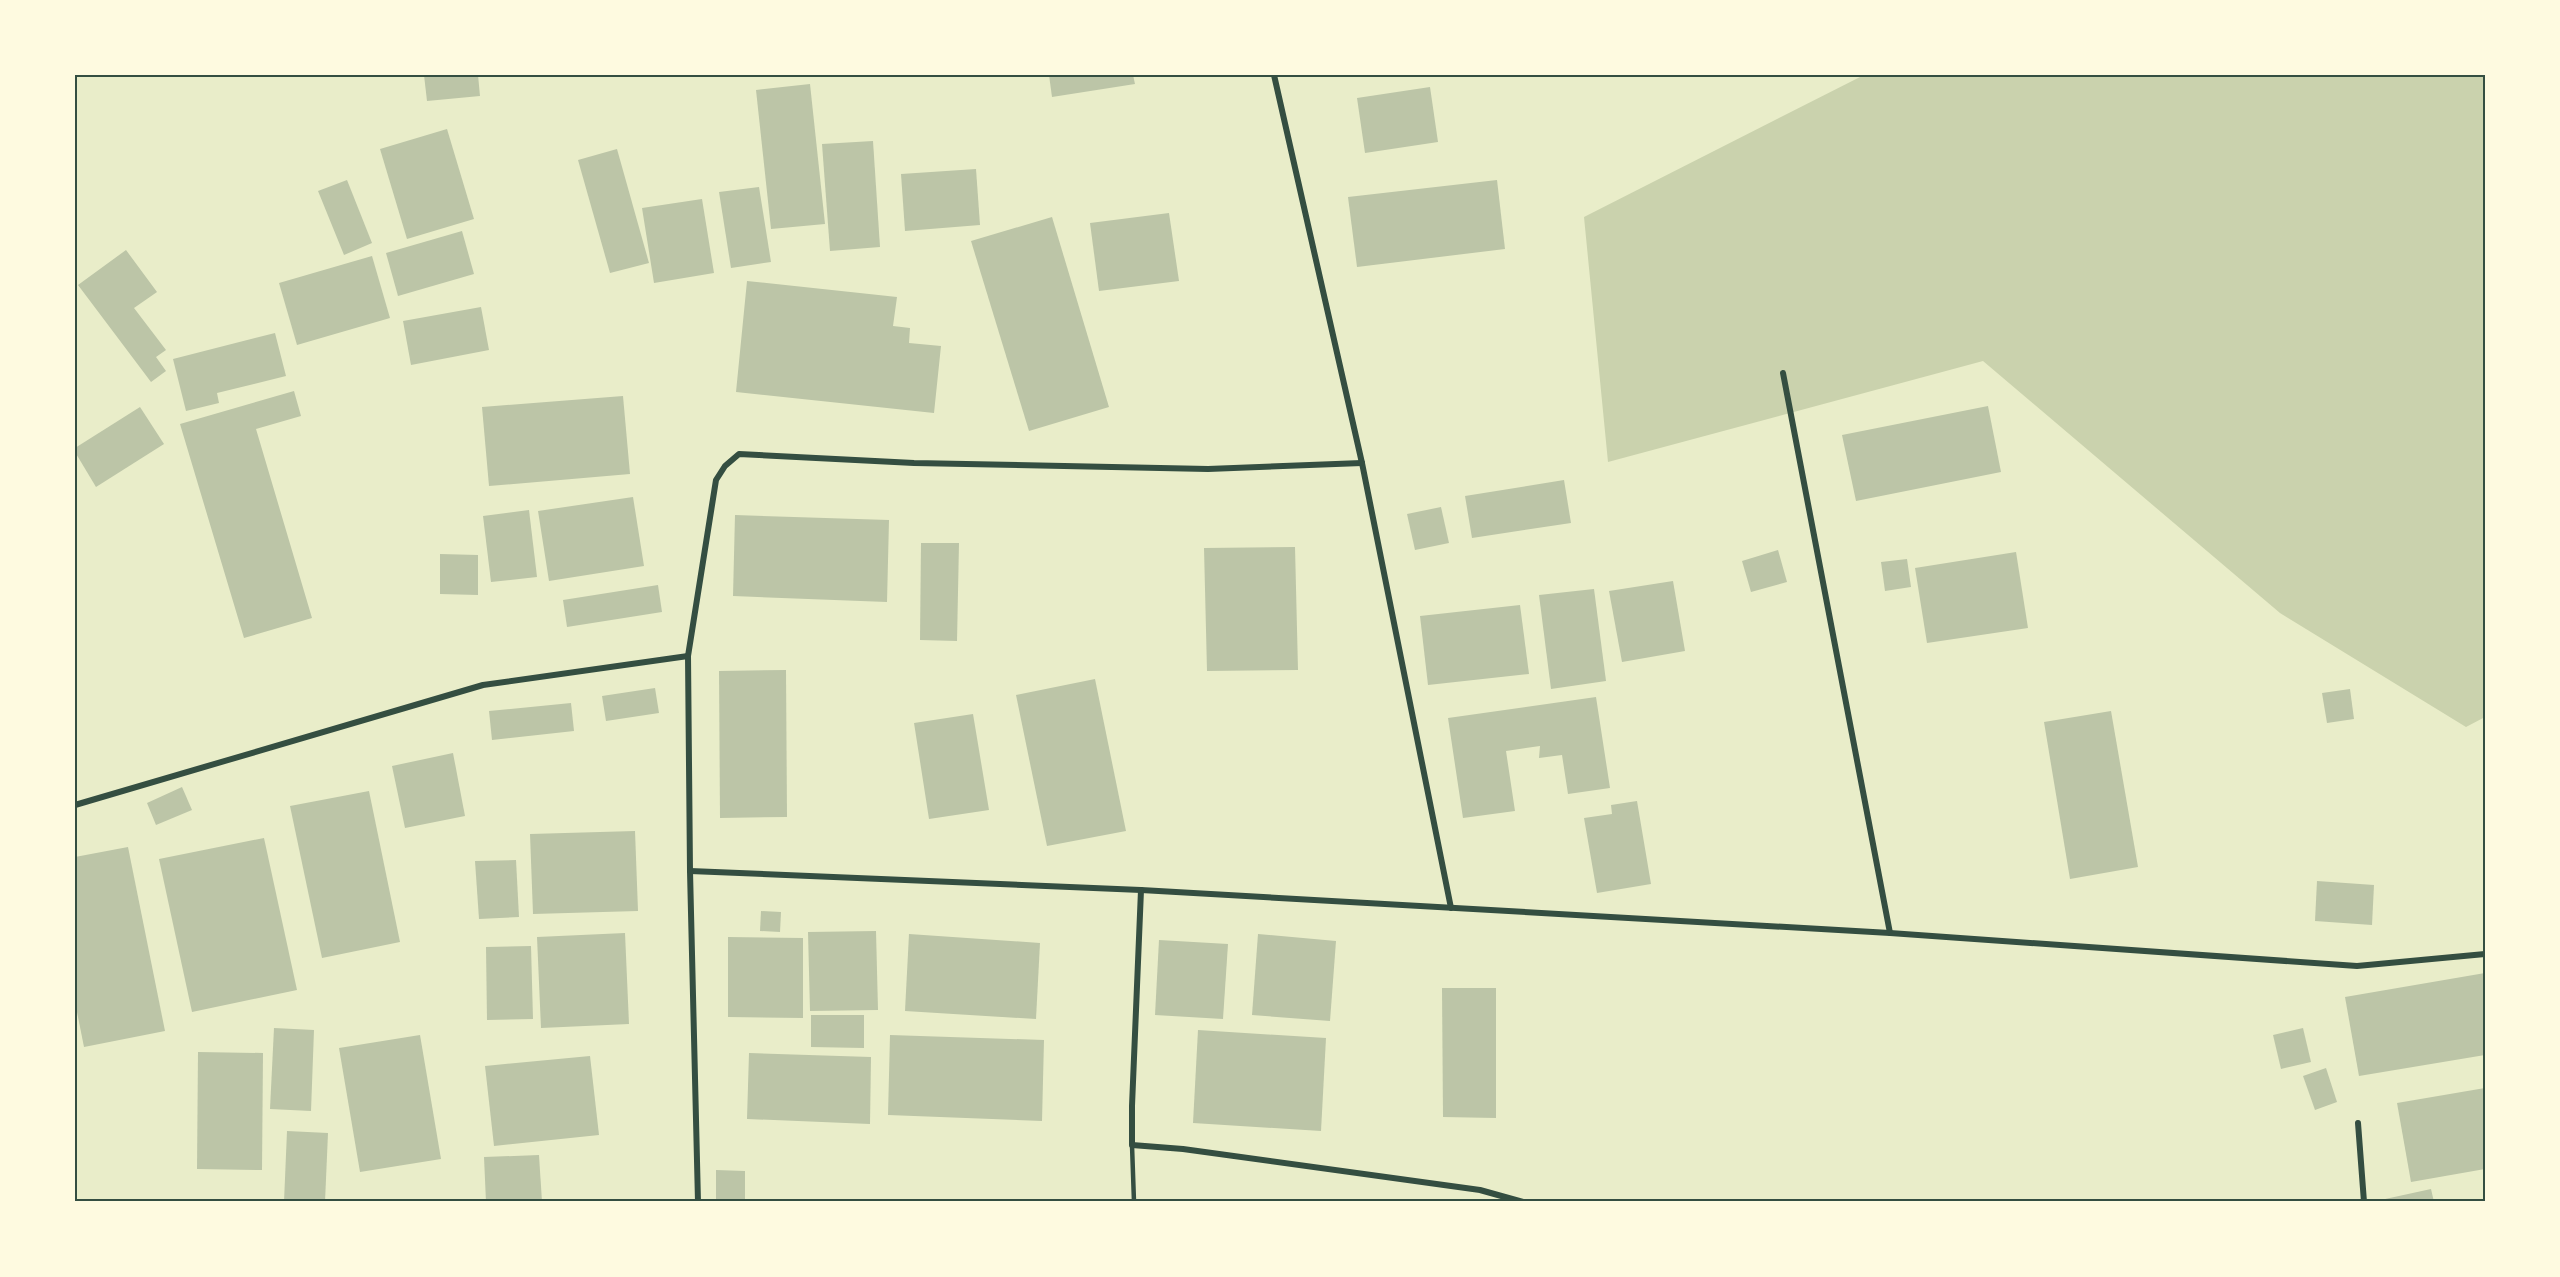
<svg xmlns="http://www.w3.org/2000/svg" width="2560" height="1277" font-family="'Asap Condensed',sans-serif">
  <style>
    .green { fill: #cad2ad }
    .building { fill: #bcc5a7 }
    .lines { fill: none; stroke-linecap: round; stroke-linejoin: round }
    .service { stroke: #344e41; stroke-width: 4.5 }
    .minor { stroke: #344e41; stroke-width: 6 }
    .neatline { fill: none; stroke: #344e41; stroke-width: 2 }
  </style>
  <rect width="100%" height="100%" fill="#e9edc9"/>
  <!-- green -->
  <path class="green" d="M 1864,75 L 2485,75 L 2485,717 L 2466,727 L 2280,613 L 1983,361 L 1608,462 L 1584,217 Z"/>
  <!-- building -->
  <g class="building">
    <path d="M 424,75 L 478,75 L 480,96 L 427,101 Z"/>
    <path d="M 1049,75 L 1133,75 L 1135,84 L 1052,97 Z"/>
    <path d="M 810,84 L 825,224 L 771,229 L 756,90 Z"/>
    <path d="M 1430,87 L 1438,142 L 1365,153 L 1357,98 Z"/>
    <path d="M 447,129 L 474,219 L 407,239 L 380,149 Z"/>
    <path d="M 873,141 L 880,247 L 830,251 L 822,144 Z"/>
    <path d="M 617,149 L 649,263 L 610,273 L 578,160 Z"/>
    <path d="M 976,169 L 980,225 L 905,231 L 901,174 Z"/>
    <path d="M 347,180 L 372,243 L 344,255 L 318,191 Z"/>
    <path d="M 1497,180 L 1505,249 L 1357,267 L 1348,197 Z"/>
    <path d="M 759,187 L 771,262 L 731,268 L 719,192 Z"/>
    <path d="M 702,199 L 714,273 L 654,283 L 642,208 Z"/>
    <path d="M 1169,213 L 1179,281 L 1099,291 L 1090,223 Z"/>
    <path d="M 1052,217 L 1109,407 L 1029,431 L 971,241 Z"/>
    <path d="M 462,231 L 474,274 L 398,296 L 386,253 Z"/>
    <path d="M 126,250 L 157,292 L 134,308 L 166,350 L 156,357 L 166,371 L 151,382 L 78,285 Z"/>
    <path d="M 372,256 L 390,318 L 297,345 L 279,283 Z"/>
    <path d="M 747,281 L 897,297 L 893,326 L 910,328 L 909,343 L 941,346 L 934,413 L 736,392 Z"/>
    <path d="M 481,307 L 489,350 L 411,365 L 403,321 Z"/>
    <path d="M 275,333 L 286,376 L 217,393 L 219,403 L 186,411 L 173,359 Z"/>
    <path d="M 294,391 L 301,416 L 256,429 L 312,618 L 244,638 L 180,424 Z"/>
    <path d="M 623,396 L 630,474 L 489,486 L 482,407 Z"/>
    <path d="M 1988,406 L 2001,472 L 1856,501 L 1842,435 Z"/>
    <path d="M 140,407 L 164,444 L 96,487 L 75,452 L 75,448 Z"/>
    <path d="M 1564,480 L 1571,523 L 1472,538 L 1465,496 Z"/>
    <path d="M 633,497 L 644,566 L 549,581 L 538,511 Z"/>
    <path d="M 1441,507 L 1449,543 L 1415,550 L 1407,514 Z"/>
    <path d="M 529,510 L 537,577 L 491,582 L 483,516 Z"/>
    <path d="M 735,515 L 889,520 L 887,602 L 733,596 Z"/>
    <path d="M 921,543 L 959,543 L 957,641 L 920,640 Z"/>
    <path d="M 1295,547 L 1298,670 L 1207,671 L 1204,548 Z"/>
    <path d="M 1778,550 L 1787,582 L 1751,592 L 1742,561 Z"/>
    <path d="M 2016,552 L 2028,628 L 1927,643 L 1915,568 Z"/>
    <path d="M 440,554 L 478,555 L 478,595 L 440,594 Z"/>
    <path d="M 1907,559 L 1911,587 L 1885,591 L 1881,562 Z"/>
    <path d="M 1673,581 L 1685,651 L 1622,662 L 1609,591 Z"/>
    <path d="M 658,585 L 662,612 L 567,627 L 563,600 Z"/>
    <path d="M 1594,589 L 1606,681 L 1551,689 L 1539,595 Z"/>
    <path d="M 1520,605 L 1529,674 L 1428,685 L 1420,616 Z"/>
    <path d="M 786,670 L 787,817 L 720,818 L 719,671 Z"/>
    <path d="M 1095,679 L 1126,831 L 1047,846 L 1016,695 Z"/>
    <path d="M 655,688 L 659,713 L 606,721 L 602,696 Z"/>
    <path d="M 2350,689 L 2354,719 L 2327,723 L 2322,693 Z"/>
    <path d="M 1596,697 L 1610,788 L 1568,794 L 1562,755 L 1539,758 L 1540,746 L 1506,751 L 1515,811 L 1463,818 L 1448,718 Z"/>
    <path d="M 571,703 L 574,731 L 492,740 L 489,711 Z"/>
    <path d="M 2111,711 L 2138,867 L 2070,879 L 2044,722 Z"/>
    <path d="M 973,714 L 989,810 L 929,819 L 914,723 Z"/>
    <path d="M 453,753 L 465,816 L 405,828 L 392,766 Z"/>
    <path d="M 182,787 L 192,810 L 156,825 L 147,803 Z"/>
    <path d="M 369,791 L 400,942 L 322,958 L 290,806 Z"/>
    <path d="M 1637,801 L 1651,884 L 1597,893 L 1584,818 L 1612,814 L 1611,805 Z"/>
    <path d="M 635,831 L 638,911 L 533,914 L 530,834 Z"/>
    <path d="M 264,838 L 297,990 L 192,1012 L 159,859 Z"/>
    <path d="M 128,847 L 165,1031 L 84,1047 L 75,1002 L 75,857 Z"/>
    <path d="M 516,860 L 519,917 L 479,919 L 475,861 Z"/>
    <path d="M 2317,881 L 2374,885 L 2372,925 L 2315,921 Z"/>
    <path d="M 761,911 L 781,912 L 780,932 L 760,931 Z"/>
    <path d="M 876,931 L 878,1010 L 810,1011 L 808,932 Z"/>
    <path d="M 625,933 L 629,1024 L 541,1028 L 537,937 Z"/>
    <path d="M 909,934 L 1040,943 L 1036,1019 L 905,1011 Z"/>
    <path d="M 1258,934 L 1336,941 L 1330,1021 L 1252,1015 Z"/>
    <path d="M 728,937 L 803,938 L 803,1018 L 728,1017 Z"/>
    <path d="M 1159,940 L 1228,944 L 1223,1019 L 1155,1015 Z"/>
    <path d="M 531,946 L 533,1019 L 487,1020 L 486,947 Z"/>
    <path d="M 2485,973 L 2485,1055 L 2359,1076 L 2345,997 Z"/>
    <path d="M 1442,988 L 1496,988 L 1496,1118 L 1443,1117 Z"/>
    <path d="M 811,1015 L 864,1015 L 864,1048 L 811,1047 Z"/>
    <path d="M 274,1028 L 314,1030 L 311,1111 L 270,1109 Z"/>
    <path d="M 2303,1028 L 2311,1062 L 2281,1069 L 2273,1035 Z"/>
    <path d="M 1198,1030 L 1326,1038 L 1321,1131 L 1193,1123 Z"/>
    <path d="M 420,1035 L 441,1159 L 360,1172 L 339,1048 Z"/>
    <path d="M 890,1035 L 1044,1040 L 1042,1121 L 888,1115 Z"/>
    <path d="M 198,1052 L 263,1053 L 262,1170 L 197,1169 Z"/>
    <path d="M 749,1053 L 871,1057 L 870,1124 L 747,1119 Z"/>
    <path d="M 590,1056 L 599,1135 L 494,1146 L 485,1066 Z"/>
    <path d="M 2326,1068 L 2337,1102 L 2315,1110 L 2303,1076 Z"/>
    <path d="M 2485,1088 L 2485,1169 L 2411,1182 L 2397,1103 Z"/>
    <path d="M 287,1131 L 328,1133 L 325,1202 L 284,1202 Z"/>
    <path d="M 539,1155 L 542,1202 L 486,1202 L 484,1157 Z"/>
    <path d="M 716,1170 L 745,1171 L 745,1202 L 716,1202 Z"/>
    <path d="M 2431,1189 L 2434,1202 L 2376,1202 L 2376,1201 Z"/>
  </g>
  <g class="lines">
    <!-- service -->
    <path class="service" d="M 1132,1145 L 1134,1202"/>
    <!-- minor -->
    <g class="minor">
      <path d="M 1274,75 L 1362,463 L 1451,908"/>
      <path d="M 1783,373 L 1890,933"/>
      <path d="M 75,805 L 483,685 L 688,656"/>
      <path d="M 690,871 L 1141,890 L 1890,933 L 2357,966 L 2485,954"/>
      <path d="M 1141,890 L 1132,1106 L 1132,1145 L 1183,1149 L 1480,1190 L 1523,1202"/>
      <path d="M 2358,1123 L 2364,1202"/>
      <path d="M 698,1202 L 690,871 L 688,656 L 716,480 L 725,466 L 739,454 L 914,463 L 1208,469 L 1362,463"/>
    </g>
  </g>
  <!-- border -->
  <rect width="2560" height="1277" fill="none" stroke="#fefae0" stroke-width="153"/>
  <rect x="76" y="76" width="2408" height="1124" class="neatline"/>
</svg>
